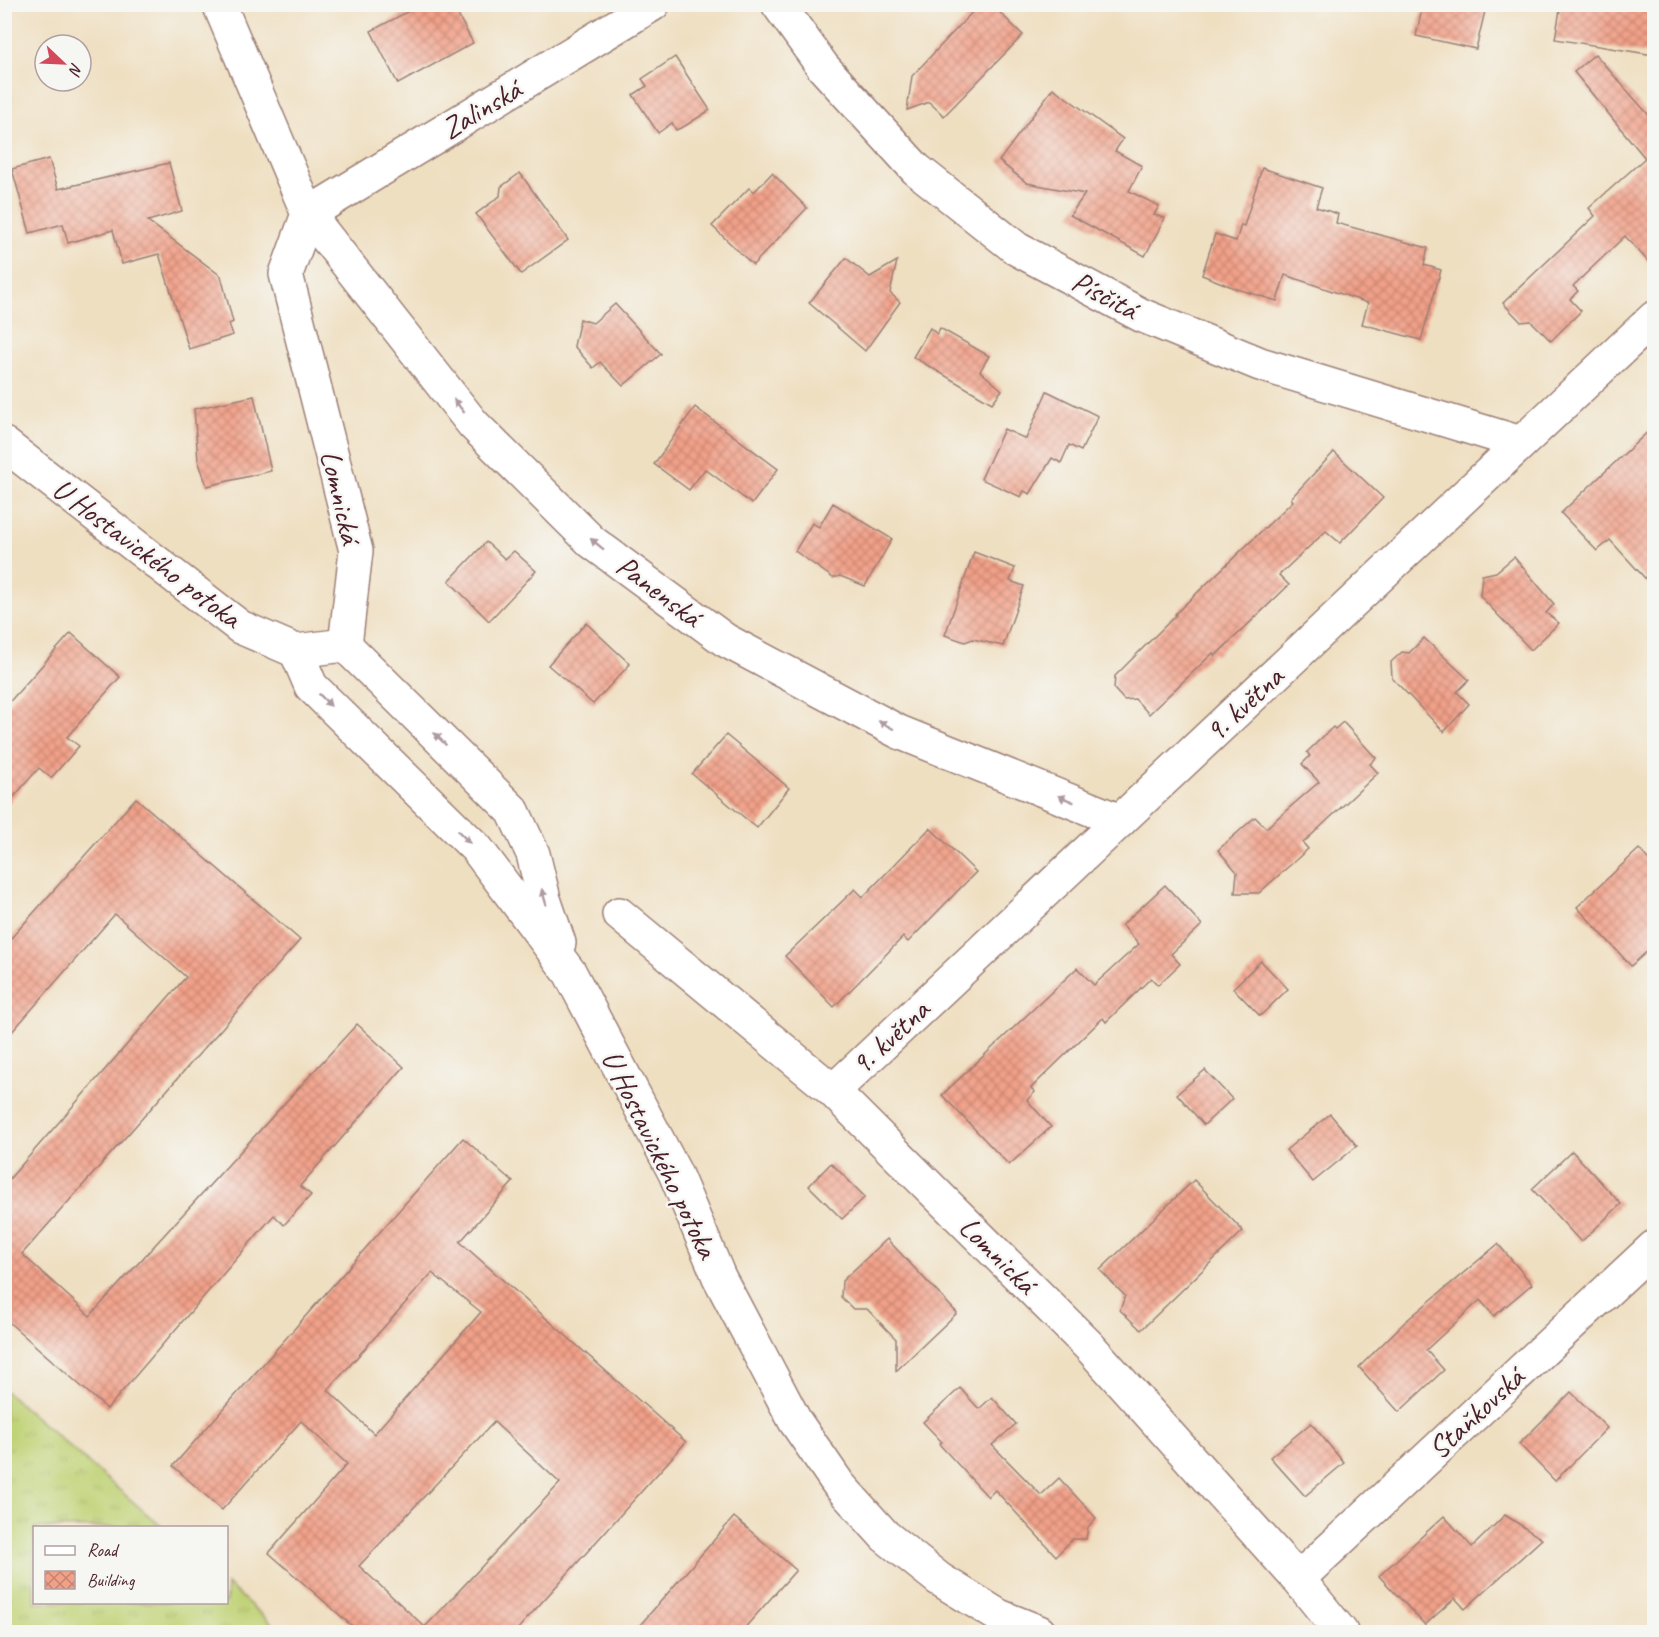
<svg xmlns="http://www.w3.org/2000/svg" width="1659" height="1637" font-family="Caveat,sans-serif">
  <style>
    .grass { fill: url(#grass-tufts); stroke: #847850; stroke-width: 1.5 }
    .building { fill: url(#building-cross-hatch); fill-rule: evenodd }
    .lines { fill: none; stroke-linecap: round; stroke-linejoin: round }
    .minor-casing { stroke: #9c7f76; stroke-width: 36 }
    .minor { stroke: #fff; stroke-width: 33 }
    .oneway { fill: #ae9aa0 }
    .labels { text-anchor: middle; stroke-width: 5; stroke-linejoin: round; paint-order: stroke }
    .street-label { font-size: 30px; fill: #4a1f2b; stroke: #f6f6f2 }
  </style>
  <defs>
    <pattern id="grass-tufts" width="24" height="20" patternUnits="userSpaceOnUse" patternTransform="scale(1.5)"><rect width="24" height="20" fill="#bfd275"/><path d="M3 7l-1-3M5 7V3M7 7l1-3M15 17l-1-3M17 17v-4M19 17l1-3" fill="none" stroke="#a6b465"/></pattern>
    <pattern id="building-cross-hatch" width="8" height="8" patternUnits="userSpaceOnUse" patternTransform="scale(1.5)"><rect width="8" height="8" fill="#f2a189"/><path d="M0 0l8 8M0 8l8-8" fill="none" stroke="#c68370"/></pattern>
  </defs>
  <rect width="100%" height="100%" fill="#f6f6f2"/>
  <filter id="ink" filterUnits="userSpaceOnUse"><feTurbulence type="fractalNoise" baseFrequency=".0167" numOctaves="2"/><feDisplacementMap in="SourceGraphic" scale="12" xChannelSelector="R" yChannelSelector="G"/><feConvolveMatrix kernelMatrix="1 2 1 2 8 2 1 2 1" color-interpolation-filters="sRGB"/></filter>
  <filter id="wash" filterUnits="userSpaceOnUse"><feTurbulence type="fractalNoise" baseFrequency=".008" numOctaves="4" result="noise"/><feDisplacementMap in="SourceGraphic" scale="24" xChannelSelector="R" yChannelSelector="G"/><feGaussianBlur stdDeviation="1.35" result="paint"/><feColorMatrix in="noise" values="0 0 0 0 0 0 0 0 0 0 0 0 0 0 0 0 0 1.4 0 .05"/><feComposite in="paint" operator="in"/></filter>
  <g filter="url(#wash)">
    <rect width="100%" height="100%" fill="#efdfc1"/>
    <!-- grass -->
    <path class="grass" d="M 4,1390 L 162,1527 L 34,1528 L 34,1602 L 226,1602 L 227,1584 L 281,1632 L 5,1632 Z"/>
    <g id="blocks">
      <!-- building -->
      <g class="building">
        <path d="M 422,4 L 452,4 L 473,43 L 398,84 L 371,31 Z"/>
        <path d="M 980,4 L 991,4 L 1023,35 L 944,116 L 929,102 L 907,110 L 912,76 Z"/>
        <path d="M 1423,4 L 1478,4 L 1477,9 L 1485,11 L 1476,49 L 1416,36 Z"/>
        <path d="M 1561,4 L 1654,4 L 1654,55 L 1555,39 Z"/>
        <path d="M 1595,54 L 1654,121 L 1654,268 L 1625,236 L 1573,286 L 1578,291 L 1570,299 L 1581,311 L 1551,341 L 1531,321 L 1521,322 L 1503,303 L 1595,216 L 1589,208 L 1645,158 L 1574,72 Z"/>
        <path d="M 675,57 L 710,110 L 685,126 L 676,130 L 672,123 L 658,133 L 633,95 L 647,86 L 642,79 Z"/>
        <path d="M 1053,88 L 1123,139 L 1115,151 L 1142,166 L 1129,191 L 1159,206 L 1154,215 L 1165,218 L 1145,256 L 1070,215 L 1085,194 L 1027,183 L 999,161 Z"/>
        <path d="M 49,159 L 58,189 L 169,163 L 182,211 L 148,221 L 221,276 L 233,322 L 229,324 L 233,335 L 189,349 L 159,254 L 122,264 L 113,230 L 68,243 L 63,224 L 30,233 L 12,169 Z"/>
        <path d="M 1262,168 L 1322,188 L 1316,207 L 1338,214 L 1336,223 L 1428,248 L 1424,265 L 1441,270 L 1421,340 L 1362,324 L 1368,303 L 1285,275 L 1277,301 L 1237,289 L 1202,275 L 1215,234 L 1236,241 L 1241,225 L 1244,226 Z"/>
        <path d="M 520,173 L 568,240 L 521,274 L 476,214 L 500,196 L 501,187 Z"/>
        <path d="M 772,173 L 807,208 L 753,265 L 712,226 L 749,188 L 754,192 Z"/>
        <path d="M 846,258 L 870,277 L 897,261 L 890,293 L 900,302 L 865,351 L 809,303 Z"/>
        <path d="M 615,304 L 661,354 L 623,386 L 600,362 L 593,368 L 574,346 L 580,319 L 593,323 Z"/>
        <path d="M 930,328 L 937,334 L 940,328 L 989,356 L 980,371 L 1002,390 L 992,403 L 913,357 Z"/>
        <path d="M 1047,391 L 1098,416 L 1081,451 L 1069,445 L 1061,463 L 1052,458 L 1030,494 L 1024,491 L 1021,497 L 981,479 L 1004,429 L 1026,439 Z"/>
        <path d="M 254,396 L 271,471 L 207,486 L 198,460 L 194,409 Z"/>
        <path d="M 695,407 L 778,469 L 752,504 L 705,469 L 689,490 L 654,464 Z"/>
        <path d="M 1654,426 L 1654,588 L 1610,540 L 1597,551 L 1561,513 Z"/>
        <path d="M 1334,452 L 1383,498 L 1340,543 L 1326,531 L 1279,575 L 1289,585 L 1215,656 L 1213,653 L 1149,714 L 1135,699 L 1124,700 L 1114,689 L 1115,676 L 1176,615 L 1175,614 L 1293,501 L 1291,498 Z"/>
        <path d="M 833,503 L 892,539 L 865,586 L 840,576 L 833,578 L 795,551 L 812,523 L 819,527 Z"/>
        <path d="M 486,542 L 505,559 L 514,551 L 536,571 L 489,621 L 449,581 Z"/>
        <path d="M 974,552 L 1015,568 L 1010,581 L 1024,586 L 1003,646 L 973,639 L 965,642 L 945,635 Z"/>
        <path d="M 1514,557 L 1554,604 L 1546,613 L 1559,623 L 1531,650 L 1480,596 L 1482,575 L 1496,572 Z"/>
        <path d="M 586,623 L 630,664 L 593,704 L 548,665 Z"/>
        <path d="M 71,633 L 120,677 L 67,737 L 79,746 L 51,778 L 39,768 L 4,808 L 4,708 Z"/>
        <path d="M 1424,638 L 1469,680 L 1457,692 L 1469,704 L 1444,732 L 1392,678 L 1391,662 L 1402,652 L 1409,653 Z"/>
        <path d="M 1343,722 L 1376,758 L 1370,764 L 1378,773 L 1303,843 L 1308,849 L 1259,893 L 1235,893 L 1237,872 L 1218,850 L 1255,817 L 1266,828 L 1319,782 L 1302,764 L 1310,756 L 1307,752 L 1333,727 L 1335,729 Z"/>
        <path d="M 726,735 L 789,788 L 757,828 L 692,774 Z"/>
        <path d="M 136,798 L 300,940 L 22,1254 L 90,1316 L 357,1024 L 404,1067 L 300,1186 L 311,1195 L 284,1225 L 274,1215 L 107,1409 L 4,1318 L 4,1185 L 186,977 L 115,914 L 4,1041 L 4,946 Z"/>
        <path d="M 930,828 L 976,872 L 908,942 L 903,937 L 834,1007 L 785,956 L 855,889 L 863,897 Z"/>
        <path d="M 1639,849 L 1654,866 L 1654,945 L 1631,966 L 1577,907 Z"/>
        <path d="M 1165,885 L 1202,925 L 1171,954 L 1180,964 L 1158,985 L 1151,978 L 1106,1022 L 1103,1018 L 1031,1088 L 1035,1092 L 1027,1100 L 1051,1127 L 1009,1165 L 942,1095 L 1077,968 L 1094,985 L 1139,944 L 1122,925 Z"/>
        <path d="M 1261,961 L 1288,989 L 1260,1016 L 1233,988 Z"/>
        <path d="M 1205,1070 L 1232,1099 L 1204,1125 L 1177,1094 Z"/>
        <path d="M 1330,1114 L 1357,1146 L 1313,1182 L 1286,1150 Z"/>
        <path d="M 463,1138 L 513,1182 L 460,1242 L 686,1442 L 515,1632 L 359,1632 L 269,1553 L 347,1464 L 301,1421 L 222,1510 L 173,1466 ZM 432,1273 L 481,1312 L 374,1434 L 328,1390 ZM 494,1422 L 560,1483 L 425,1627 L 359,1566 Z"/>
        <path d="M 1572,1151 L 1621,1204 L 1581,1242 L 1532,1189 Z"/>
        <path d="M 831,1163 L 865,1197 L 842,1219 L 809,1186 Z"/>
        <path d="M 1194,1180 L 1243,1231 L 1141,1330 L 1120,1310 L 1125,1296 L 1100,1270 Z"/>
        <path d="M 887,1239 L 957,1313 L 896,1371 L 896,1339 L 867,1309 L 853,1309 L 841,1297 L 842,1281 Z"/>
        <path d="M 1498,1244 L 1532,1284 L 1494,1316 L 1480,1300 L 1426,1350 L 1444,1370 L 1399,1412 L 1359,1367 L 1406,1321 Z"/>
        <path d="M 960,1388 L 979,1409 L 992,1397 L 1016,1424 L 992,1445 L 1041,1495 L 1059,1478 L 1096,1518 L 1088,1527 L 1086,1539 L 1073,1539 L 1056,1556 L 995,1490 L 988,1497 L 939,1444 L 942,1442 L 923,1422 Z"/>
        <path d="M 1571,1392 L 1607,1428 L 1555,1481 L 1519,1444 Z"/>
        <path d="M 1311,1423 L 1344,1463 L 1305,1496 L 1270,1457 Z"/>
        <path d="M 1505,1515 L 1542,1539 L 1465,1609 L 1455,1598 L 1425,1625 L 1379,1576 L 1444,1516 L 1472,1547 Z"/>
        <path d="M 734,1517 L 796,1570 L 741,1632 L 634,1632 Z"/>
      </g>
    </g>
  </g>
  <g filter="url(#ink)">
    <use href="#blocks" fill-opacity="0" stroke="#9c7f76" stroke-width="1.5"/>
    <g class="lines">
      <!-- minor casing -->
      <g class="minor-casing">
        <g id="minor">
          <path d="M 219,4 L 308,214 L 286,274 L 356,551 L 345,645"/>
          <path d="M 653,4 L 308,214 L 473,424 L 592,542 L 725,640 L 899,732 L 1120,821"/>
          <path d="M 778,4 L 823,67 L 916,169 L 1017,249 L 1141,315 L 1260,364 L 1521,443"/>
          <path d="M 4,444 L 240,627 L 296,651 L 345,645"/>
          <path d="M 345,645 L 513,811 L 533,854 L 544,899 L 559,943"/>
          <path d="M 296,651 L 311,686 L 477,849 L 570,973 L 675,1173 L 719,1277 L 795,1421 L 839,1485 L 885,1536 L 939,1579 L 999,1616 L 1039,1632"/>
          <path d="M 619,914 L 833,1091 L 1089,1346 L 1298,1579 L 1341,1632"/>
          <path d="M 833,1091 L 1654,318"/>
          <path d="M 1298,1579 L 1654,1247"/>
        </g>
      </g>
      <!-- minor -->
      <use href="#minor" class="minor"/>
    </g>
    <!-- one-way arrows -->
    <defs><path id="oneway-solid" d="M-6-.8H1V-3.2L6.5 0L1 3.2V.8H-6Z" transform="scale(1.5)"/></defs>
    <g class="oneway">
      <use href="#oneway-solid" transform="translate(459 406) rotate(-128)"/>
      <use href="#oneway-solid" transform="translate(597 544) rotate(-141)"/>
      <use href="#oneway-solid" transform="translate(325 700) rotate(45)"/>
      <use href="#oneway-solid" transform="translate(886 725) rotate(-152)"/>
      <use href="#oneway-solid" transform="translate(440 739) rotate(-135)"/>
      <use href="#oneway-solid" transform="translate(1066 799) rotate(-158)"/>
      <use href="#oneway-solid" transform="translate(464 837) rotate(45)"/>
      <use href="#oneway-solid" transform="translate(544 897) rotate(-106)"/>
    </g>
  </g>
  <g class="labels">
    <!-- street labels -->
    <g class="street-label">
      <text transform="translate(481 109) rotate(-31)" y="10">Zalinská</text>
      <text transform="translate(1105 295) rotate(28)" y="10">Písčitá</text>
      <text transform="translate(341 497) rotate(77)" y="10">Lomnická</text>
      <text transform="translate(147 553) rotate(37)" y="10">U Hostavického potoka</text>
      <text transform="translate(659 591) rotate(37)" y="10">Panenská</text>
      <text transform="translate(1244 704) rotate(-43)" y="10">9. května</text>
      <text transform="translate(890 1037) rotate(-43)" y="10">9. května</text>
      <text transform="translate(660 1154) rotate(64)" y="10">U Hostavického potoka</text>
      <text transform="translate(998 1255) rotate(45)" y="10">Lomnická</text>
      <text transform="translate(1476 1413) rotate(-43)" y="10">Staňkovská</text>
    </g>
  </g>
  <!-- margin -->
  <rect width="1659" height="1637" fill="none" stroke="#f6f6f2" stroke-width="24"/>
  <!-- legend -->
  <rect x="33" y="1526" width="195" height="78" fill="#f6f6f2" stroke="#b1a0a2" stroke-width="1.5"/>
  <rect x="45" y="1546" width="30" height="9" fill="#ffffff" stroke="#b1a0a2" stroke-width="1.5"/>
  <text x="87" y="1556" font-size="18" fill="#4a1f2b">Road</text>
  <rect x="45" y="1571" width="30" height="18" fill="url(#building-cross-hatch)" stroke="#b1a0a2" stroke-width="1.5"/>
  <text x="87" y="1586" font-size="18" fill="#4a1f2b">Building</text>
  <!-- north arrow -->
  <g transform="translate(63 63) rotate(113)"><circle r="28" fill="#f6f6f2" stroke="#b1a0a2" stroke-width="1.5"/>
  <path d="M0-4.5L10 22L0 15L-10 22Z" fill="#d1495b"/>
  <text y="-9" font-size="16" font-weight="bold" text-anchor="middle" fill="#4a1f2b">N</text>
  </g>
</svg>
